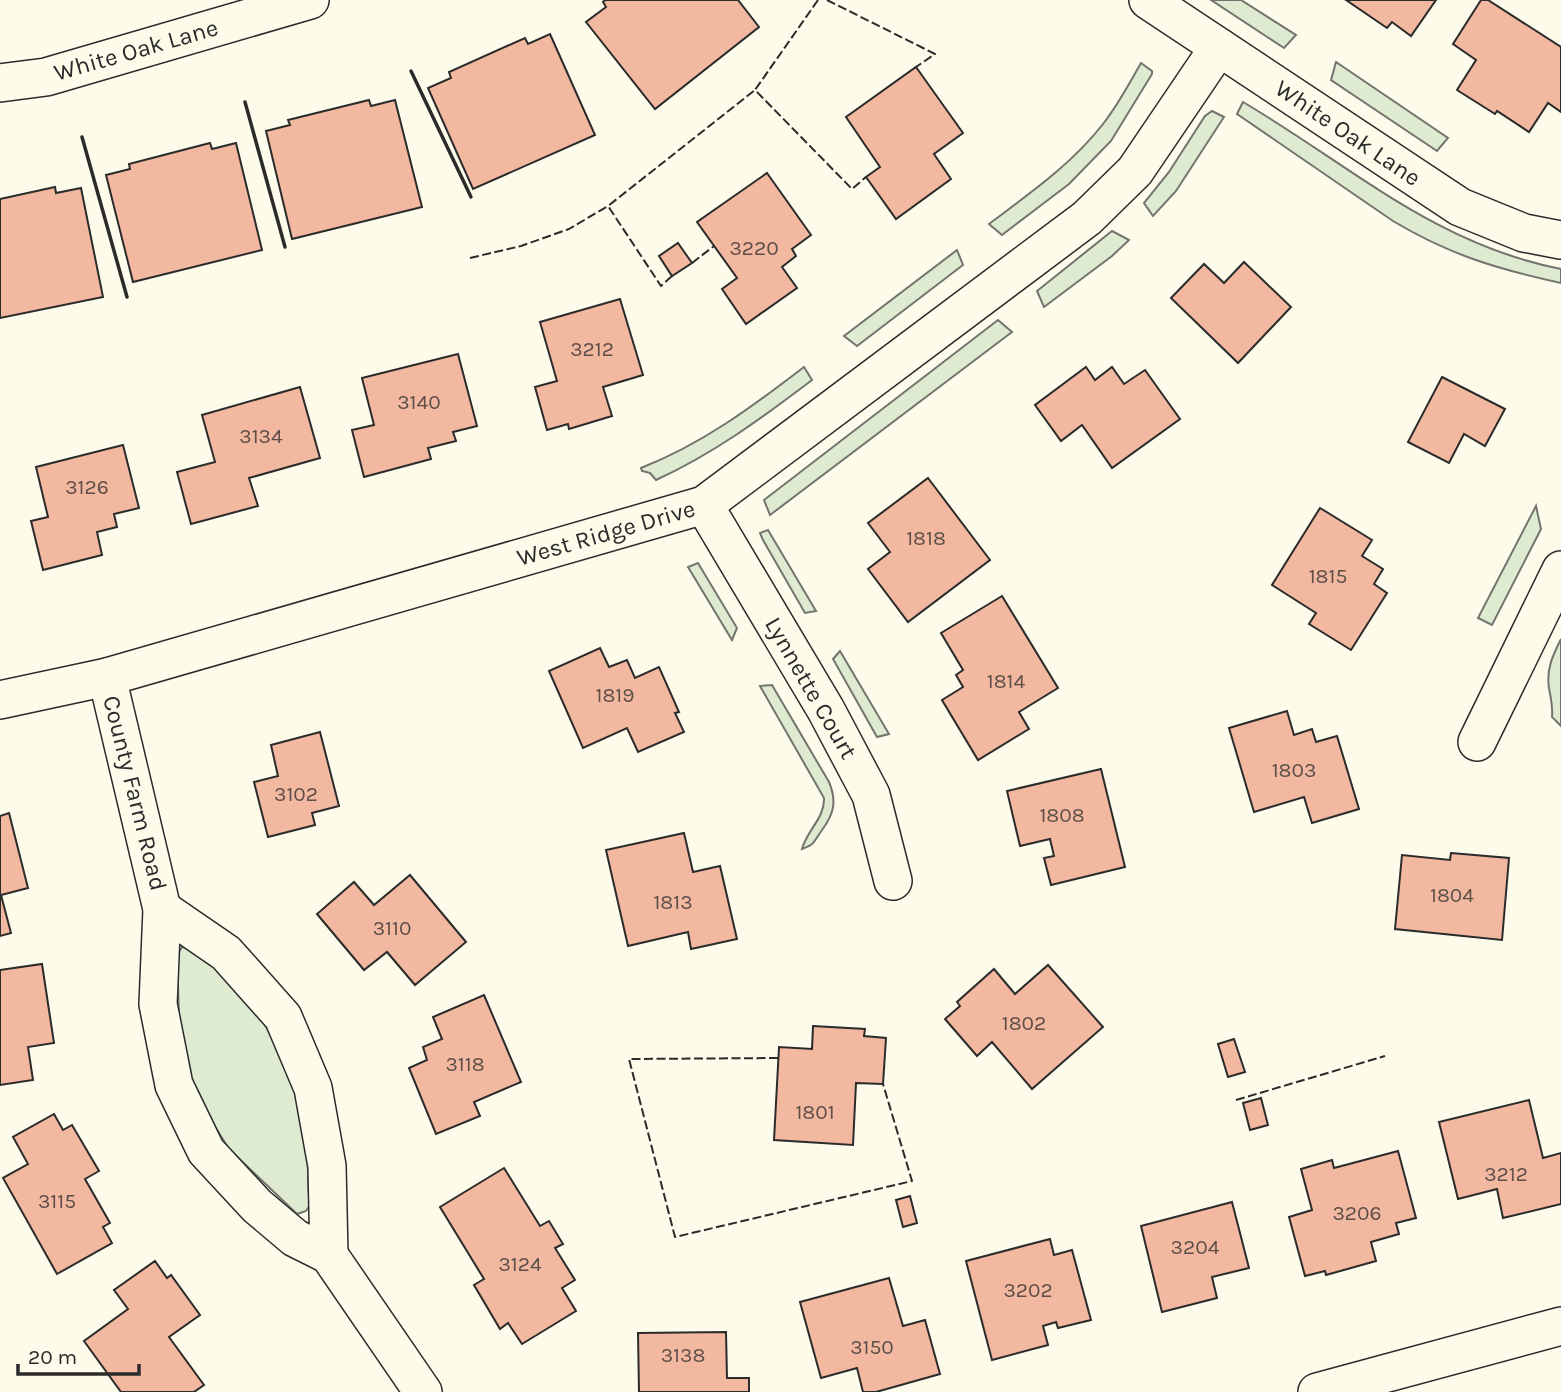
<svg xmlns="http://www.w3.org/2000/svg" width="1561" height="1392" font-family="Karla,sans-serif">
  <style>
    .green { fill: #deebd1; stroke: #74746e; stroke-width: 2 }
    .building { fill: #f2b8a0; stroke: #2b2b2b; stroke-width: 2 }
    .lines { fill: none; stroke-linecap: round; stroke-linejoin: round }
    .minor-casing { stroke: #2b2b2b; stroke-width: 40 }
    .minor { stroke: #fdfbea; stroke-width: 37 }
    .fence { stroke: #2b2b2b; stroke-width: 2; stroke-dasharray: 9 3.5; stroke-linecap: butt }
    .wall { stroke: #2b2b2b; stroke-width: 3.5 }
    .labels { text-anchor: middle; stroke-width: 5; stroke-linejoin: round; paint-order: stroke }
    .number-label { font-size: 21px; fill: #5d4e48 }
    .street-label { font-size: 24px; fill: #2b2b2b; stroke: #fdfbea }
  </style>
  <rect width="100%" height="100%" fill="#fdfbea"/>
  <!-- green -->
  <g class="green">
    <path d="M 1211,0 L 1241,0 L 1296,35 L 1284,48 Z"/>
    <path d="M 1336,62 L 1448,138 L 1437,151 L 1331,80 Z"/>
    <path d="M 1141,63 L 1152,71 L 1152,74 L 1111,141 L 1069,184 L 1002,235 L 989,224 C 1029,194 1072,164 1103,124 C 1118,105 1129,84 1141,63 Z"/>
    <path d="M 1243,102 C 1350,165 1434,244 1561,269 L 1561,283 C 1497,269 1450,255 1393,221 L 1237,114 Z"/>
    <path d="M 1212,111 L 1224,117 L 1176,191 L 1153,216 L 1144,203 L 1169,172 L 1205,116 Z"/>
    <path d="M 1112,231 L 1129,240 L 1112,256 L 1044,307 L 1037,291 Z"/>
    <path d="M 957,250 L 963,265 L 857,346 L 844,336 Z"/>
    <path d="M 998,320 L 1012,332 L 770,515 L 764,500 Z"/>
    <path d="M 804,367 L 812,380 C 762,418 713,454 656,480 L 650,473 L 642,471 L 641,468 C 702,444 752,407 804,367 Z"/>
    <path d="M 1536,506 L 1541,529 L 1492,625 L 1478,618 Z"/>
    <path d="M 768,530 L 816,611 L 805,613 L 763,540 L 760,533 Z"/>
    <path d="M 698,563 L 737,628 L 732,640 L 688,567 Z"/>
    <path d="M 1561,639 L 1561,726 L 1552,717 C 1553,707 1551,699 1549,688 C 1546,669 1553,655 1561,639 Z"/>
    <path d="M 840,651 L 889,734 L 877,737 L 833,659 Z"/>
    <path d="M 772,685 L 829,782 C 837,801 834,814 822,830 C 814,841 816,844 802,849 C 807,830 825,818 824,798 L 760,686 Z"/>
    <path d="M 182,947 C 199,949 208,963 221,973 C 268,1015 296,1073 306,1136 C 309,1159 307,1182 310,1205 L 306,1211 L 297,1214 L 229,1149 L 207,1114 L 190,1082 L 180,1047 L 177,955 Z"/>
  </g>
  <!-- building -->
  <g class="building">
    <path d="M 605,0 L 738,0 L 759,27 L 655,109 L 586,22 L 606,7 L 603,2 Z"/>
    <path d="M 1346,0 L 1436,0 L 1411,36 L 1392,22 L 1387,28 Z"/>
    <path d="M 1481,0 L 1488,0 L 1561,47 L 1561,112 L 1548,103 L 1529,132 L 1497,111 L 1495,114 L 1457,90 L 1476,60 L 1453,44 Z"/>
    <path d="M 550,34 L 595,135 L 473,189 L 428,88 L 451,78 L 449,72 L 525,38 L 528,44 Z"/>
    <path d="M 916,67 L 963,133 L 934,154 L 951,179 L 896,219 L 866,177 L 880,167 L 846,117 Z"/>
    <path d="M 369,100 L 371,106 L 395,100 L 422,207 L 292,239 L 266,131 L 290,125 L 288,120 Z"/>
    <path d="M 210,143 L 212,149 L 236,143 L 262,250 L 133,282 L 106,175 L 130,169 L 129,164 Z"/>
    <path d="M 767,173 L 811,235 L 792,249 L 796,256 L 782,267 L 797,288 L 746,324 L 722,289 L 737,278 L 697,222 Z"/>
    <path d="M 55,187 L 56,193 L 81,188 L 103,297 L 0,318 L 0,199 Z"/>
    <path d="M 678,243 L 692,263 L 672,276 L 659,256 Z"/>
    <path d="M 1244,262 L 1291,307 L 1238,363 L 1171,298 L 1204,264 L 1224,283 Z"/>
    <path d="M 620,299 L 643,375 L 603,387 L 612,416 L 569,429 L 568,424 L 547,430 L 535,387 L 557,381 L 540,322 Z"/>
    <path d="M 458,354 L 477,426 L 453,432 L 456,441 L 428,448 L 431,459 L 364,477 L 352,430 L 374,425 L 362,378 Z"/>
    <path d="M 1086,367 L 1095,380 L 1112,367 L 1124,384 L 1145,370 L 1180,419 L 1112,468 L 1082,425 L 1061,441 L 1035,405 Z"/>
    <path d="M 1442,377 L 1505,409 L 1485,446 L 1464,434 L 1449,463 L 1408,442 Z"/>
    <path d="M 300,387 L 320,458 L 249,478 L 258,506 L 191,524 L 177,472 L 215,462 L 202,415 Z"/>
    <path d="M 123,445 L 139,508 L 114,514 L 117,527 L 97,532 L 102,555 L 43,570 L 31,521 L 48,517 L 36,467 Z"/>
    <path d="M 928,478 L 990,560 L 908,622 L 868,569 L 890,552 L 868,523 Z"/>
    <path d="M 1320,508 L 1372,540 L 1362,556 L 1383,569 L 1374,584 L 1387,593 L 1351,650 L 1309,624 L 1316,613 L 1272,585 Z"/>
    <path d="M 1002,596 L 1058,688 L 1019,712 L 1029,729 L 978,760 L 942,700 L 963,687 L 956,675 L 963,670 L 941,633 Z"/>
    <path d="M 600,648 L 609,667 L 627,660 L 635,678 L 659,667 L 679,712 L 675,713 L 684,732 L 638,752 L 627,728 L 583,748 L 549,671 Z"/>
    <path d="M 1287,711 L 1294,735 L 1312,729 L 1316,742 L 1337,736 L 1359,809 L 1312,823 L 1304,797 L 1254,812 L 1229,728 Z"/>
    <path d="M 320,732 L 339,806 L 312,813 L 315,825 L 268,837 L 254,782 L 278,776 L 271,745 Z"/>
    <path d="M 1101,769 L 1125,867 L 1051,885 L 1044,858 L 1054,856 L 1050,839 L 1020,846 L 1007,791 Z"/>
    <path d="M 9,813 L 28,888 L 1,895 L 11,933 L 0,936 L 0,816 Z"/>
    <path d="M 684,833 L 693,872 L 720,866 L 737,939 L 691,949 L 688,932 L 628,946 L 606,850 Z"/>
    <path d="M 1451,853 L 1509,858 L 1502,940 L 1395,929 L 1402,855 L 1450,860 Z"/>
    <path d="M 410,875 L 466,942 L 415,985 L 387,952 L 364,970 L 317,914 L 354,882 L 374,905 Z"/>
    <path d="M 42,964 L 54,1043 L 28,1047 L 33,1080 L 0,1085 L 0,970 Z"/>
    <path d="M 1048,965 L 1103,1027 L 1032,1089 L 992,1042 L 977,1056 L 945,1019 L 960,1006 L 957,1002 L 994,969 L 1015,994 Z"/>
    <path d="M 484,995 L 521,1082 L 474,1102 L 480,1116 L 436,1134 L 409,1068 L 427,1060 L 423,1047 L 442,1039 L 433,1017 Z"/>
    <path d="M 813,1026 L 865,1029 L 864,1036 L 886,1038 L 883,1084 L 856,1083 L 853,1145 L 774,1140 L 779,1047 L 812,1049 Z"/>
    <path d="M 1234,1039 L 1245,1072 L 1228,1077 L 1218,1044 Z"/>
    <path d="M 1261,1098 L 1268,1125 L 1250,1130 L 1243,1103 Z"/>
    <path d="M 1529,1100 L 1543,1158 L 1561,1153 L 1561,1204 L 1503,1218 L 1497,1189 L 1458,1199 L 1439,1122 Z"/>
    <path d="M 54,1114 L 63,1130 L 72,1125 L 99,1171 L 85,1179 L 110,1223 L 103,1227 L 112,1243 L 57,1274 L 3,1178 L 28,1164 L 13,1137 Z"/>
    <path d="M 1398,1151 L 1416,1218 L 1396,1223 L 1399,1234 L 1371,1242 L 1376,1261 L 1326,1275 L 1325,1271 L 1305,1276 L 1289,1217 L 1312,1210 L 1301,1169 L 1332,1160 L 1334,1168 Z"/>
    <path d="M 504,1168 L 540,1226 L 549,1221 L 563,1244 L 555,1248 L 575,1280 L 562,1288 L 576,1311 L 522,1344 L 508,1323 L 500,1329 L 474,1285 L 484,1279 L 440,1207 Z"/>
    <path d="M 910,1196 L 917,1223 L 903,1227 L 896,1200 Z"/>
    <path d="M 1232,1202 L 1249,1268 L 1212,1277 L 1217,1298 L 1162,1312 L 1141,1226 Z"/>
    <path d="M 1050,1239 L 1054,1255 L 1072,1250 L 1091,1320 L 1058,1328 L 1056,1322 L 1043,1326 L 1048,1345 L 992,1360 L 966,1261 Z"/>
    <path d="M 155,1261 L 167,1278 L 171,1275 L 200,1315 L 169,1337 L 204,1385 L 194,1392 L 121,1392 L 84,1341 L 128,1309 L 114,1290 Z"/>
    <path d="M 889,1278 L 903,1326 L 925,1320 L 940,1374 L 876,1392 L 863,1392 L 857,1368 L 821,1378 L 800,1302 Z"/>
    <path d="M 726,1332 L 727,1378 L 749,1378 L 749,1392 L 639,1392 L 638,1333 Z"/>
  </g>
  <g class="lines">
    <!-- minor casing -->
    <g class="minor-casing">
      <g id="minor">
        <path d="M 1148,0 L 1460,207 L 1524,233 L 1561,240"/>
        <path d="M 0,83 L 46,77 L 310,0"/>
        <path d="M 704,505 L 826,710 L 871,795 L 893,881"/>
        <path d="M 107,677 L 162,909 L 158,1004 L 174,1085 L 206,1151 L 257,1206 L 295,1238 L 329,1255 L 423,1392"/>
        <path d="M 0,700 L 107,677 L 704,505 L 1087,218 L 1135,171 L 1219,47"/>
        <path d="M 1477,742 L 1561,570"/>
        <path d="M 162,909 L 226,953 L 283,1017 L 313,1088 L 327,1166 L 329,1255"/>
        <path d="M 1317,1392 L 1561,1326"/>
      </g>
    </g>
    <!-- minor -->
    <use href="#minor" class="minor"/>
    <!-- fence -->
    <g class="fence">
      <path d="M 818,0 L 755,90 L 852,189 L 866,177"/>
      <path d="M 827,0 L 935,54 L 916,67"/>
      <path d="M 470,258 L 521,246 L 569,229 L 608,206"/>
      <path d="M 692,263 L 714,246"/>
      <path d="M 672,276 L 661,286 L 608,206 L 755,90"/>
      <path d="M 778,1058 L 629,1059 L 675,1237 L 912,1181 L 883,1084"/>
      <path d="M 1236,1100 L 1385,1056"/>
    </g>
    <!-- wall -->
    <g class="wall">
      <path d="M 411,71 L 471,197"/>
      <path d="M 245,102 L 285,247"/>
      <path d="M 82,137 L 127,297"/>
    </g>
  </g>
  <g class="labels">
    <!-- number labels -->
    <g class="number-label">
      <text x="754" y="255">3220</text>
      <text x="592" y="356">3212</text>
      <text x="419" y="409">3140</text>
      <text x="261" y="443">3134</text>
      <text x="87" y="494">3126</text>
      <text x="926" y="545">1818</text>
      <text x="1328" y="583">1815</text>
      <text x="1006" y="688">1814</text>
      <text x="615" y="702">1819</text>
      <text x="1294" y="777">1803</text>
      <text x="296" y="801">3102</text>
      <text x="1062" y="822">1808</text>
      <text x="1452" y="902">1804</text>
      <text x="673" y="909">1813</text>
      <text x="392" y="935">3110</text>
      <text x="1024" y="1030">1802</text>
      <text x="465" y="1071">3118</text>
      <text x="815" y="1119">1801</text>
      <text x="1506" y="1181">3212</text>
      <text x="57" y="1208">3115</text>
      <text x="1357" y="1220">3206</text>
      <text x="1195" y="1254">3204</text>
      <text x="520" y="1271">3124</text>
      <text x="1028" y="1297">3202</text>
      <text x="872" y="1354">3150</text>
      <text x="683" y="1362">3138</text>
    </g>
    <!-- street labels -->
    <g class="street-label">
      <text transform="translate(136 50) rotate(-16)" y="8">White Oak Lane</text>
      <text transform="translate(1348 133) rotate(34)" y="8">White Oak Lane</text>
      <text transform="translate(606 533) rotate(-16)" y="8">West Ridge Drive</text>
      <text transform="translate(811 688) rotate(60)" y="8">Lynnette Court</text>
      <text transform="translate(135 793) rotate(76)" y="8">County Farm Road</text>
    </g>
  </g>
  <!-- scale -->
  <path d="M18 1364v10h121v-10" fill="none" stroke="#2b2b2b" stroke-width="3.5"/>
  <text x="28" y="1364" font-size="21" fill="#2b2b2b" stroke="#fdfbea" stroke-width="5" paint-order="stroke">20 m</text>
</svg>
